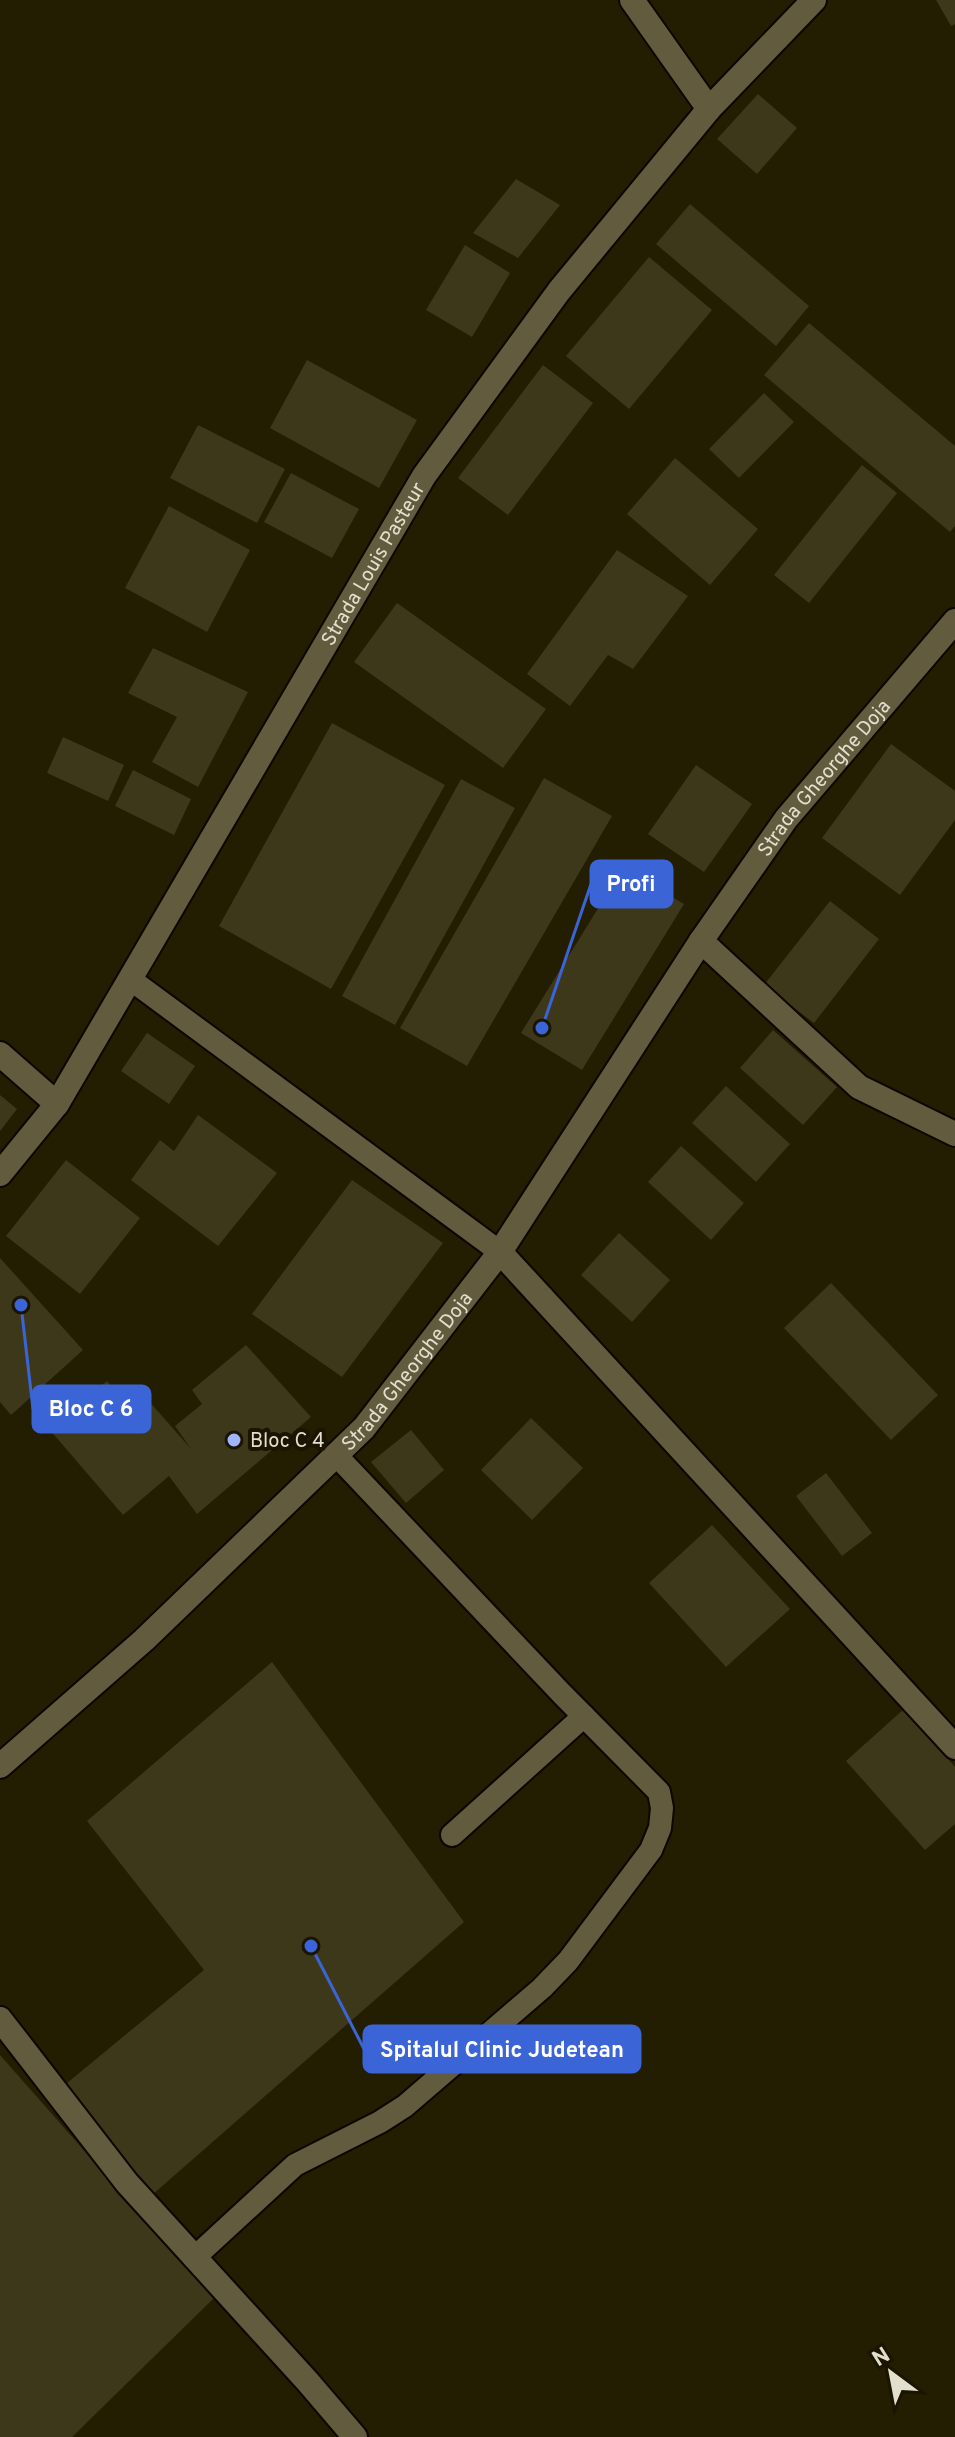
<svg xmlns="http://www.w3.org/2000/svg" width="955" height="2437" font-family="Overpass,sans-serif">
  <style>
    .building { fill: #3e381b }
    .lines { fill: none; stroke-linecap: round; stroke-linejoin: round }
    .service-casing { stroke: #0d0700; stroke-width: 26 }
    .minor-casing { stroke: #0d0700; stroke-width: 28 }
    .secondary-casing { stroke: #0d0700; stroke-width: 28 }
    .service { stroke: #625b3d; stroke-width: 22 }
    .minor { stroke: #625b3d; stroke-width: 24 }
    .secondary { stroke: #625b3d; stroke-width: 24 }
    .poi-dot { fill: #a0b3fd; stroke: #1a1400; stroke-width: 3 }
    .labels { text-anchor: middle; stroke-width: 8; stroke-linejoin: round; paint-order: stroke }
    .street-label { font-size: 20px; fill: #e2dfce; stroke: #1a1400 }
    .poi-label { font-size: 20px; fill: #e2dfce; stroke: #1a1400; text-anchor: start }
    .leader { fill: none; stroke: #3b64d6; stroke-width: 3 }
    .callout-dot { fill: #3b64d6; stroke: #1a1400; stroke-width: 3 }
    .callout { fill: #3b64d6; stroke: #3b64d6; stroke-width: 3 }
    .callout-label { font-size: 22px; text-anchor: middle; font-weight: bold; fill: #fff }
  </style>
  <rect width="100%" height="100%" fill="#231d01"/>
  <!-- building -->
  <g class="building">
    <path d="M 936,0 L 955,0 L 955,24 L 951,26 Z"/>
    <path d="M 758,94 L 797,128 L 757,174 L 717,139 Z"/>
    <path d="M 516,179 L 560,205 L 518,258 L 473,233 Z"/>
    <path d="M 690,204 L 809,306 L 776,346 L 656,244 Z"/>
    <path d="M 465,245 L 510,273 L 472,337 L 426,310 Z"/>
    <path d="M 649,257 L 712,310 L 629,409 L 566,356 Z"/>
    <path d="M 809,323 L 955,446 L 955,526 L 950,532 L 764,375 Z"/>
    <path d="M 307,360 L 417,420 L 379,488 L 270,428 Z"/>
    <path d="M 543,365 L 593,403 L 508,515 L 458,478 Z"/>
    <path d="M 764,393 L 794,422 L 739,478 L 709,449 Z"/>
    <path d="M 198,425 L 285,469 L 257,523 L 170,478 Z"/>
    <path d="M 675,458 L 758,529 L 710,585 L 627,514 Z"/>
    <path d="M 862,465 L 897,493 L 809,603 L 774,575 Z"/>
    <path d="M 291,473 L 359,509 L 332,558 L 264,522 Z"/>
    <path d="M 169,506 L 250,550 L 207,632 L 125,588 Z"/>
    <path d="M 617,550 L 688,596 L 633,669 L 608,655 L 570,706 L 527,674 Z"/>
    <path d="M 397,603 L 546,709 L 503,768 L 354,662 Z"/>
    <path d="M 153,648 L 248,692 L 198,787 L 152,762 L 177,717 L 128,693 Z"/>
    <path d="M 332,723 L 445,785 L 331,989 L 219,926 Z"/>
    <path d="M 63,737 L 124,765 L 108,801 L 47,773 Z"/>
    <path d="M 891,744 L 955,791 L 955,820 L 900,895 L 822,838 Z"/>
    <path d="M 696,765 L 752,804 L 704,872 L 648,834 Z"/>
    <path d="M 133,770 L 191,799 L 174,835 L 115,806 Z"/>
    <path d="M 544,778 L 612,816 L 467,1066 L 400,1028 Z"/>
    <path d="M 461,779 L 515,808 L 395,1025 L 342,996 Z"/>
    <path d="M 623,868 L 684,904 L 582,1070 L 521,1033 Z"/>
    <path d="M 830,901 L 879,939 L 814,1023 L 764,985 Z"/>
    <path d="M 773,1030 L 837,1087 L 803,1125 L 740,1068 Z"/>
    <path d="M 147,1033 L 195,1066 L 169,1104 L 121,1071 Z"/>
    <path d="M 726,1086 L 790,1144 L 756,1182 L 692,1123 Z"/>
    <path d="M 0,1095 L 17,1109 L 0,1131 Z"/>
    <path d="M 198,1115 L 277,1173 L 218,1246 L 131,1180 L 160,1140 L 174,1151 Z"/>
    <path d="M 681,1146 L 744,1203 L 711,1240 L 648,1182 Z"/>
    <path d="M 66,1160 L 140,1218 L 80,1294 L 6,1236 Z"/>
    <path d="M 352,1180 L 443,1243 L 342,1377 L 252,1314 Z"/>
    <path d="M 619,1233 L 670,1280 L 632,1322 L 581,1275 Z"/>
    <path d="M 0,1258 L 83,1350 L 11,1415 L 0,1402 Z"/>
    <path d="M 831,1283 L 938,1395 L 891,1440 L 784,1328 Z"/>
    <path d="M 246,1345 L 311,1417 L 197,1514 L 169,1476 L 123,1515 L 49,1429 L 107,1381 L 133,1411 L 148,1400 L 191,1449 L 175,1426 L 202,1404 L 192,1390 Z"/>
    <path d="M 531,1418 L 583,1468 L 532,1520 L 481,1470 Z"/>
    <path d="M 411,1430 L 444,1470 L 406,1503 L 371,1462 Z"/>
    <path d="M 826,1473 L 872,1533 L 842,1556 L 796,1496 Z"/>
    <path d="M 712,1525 L 790,1609 L 726,1667 L 649,1583 Z"/>
    <path d="M 272,1662 L 464,1922 L 152,2195 L 61,2088 L 204,1970 L 87,1821 Z"/>
    <path d="M 904,1709 L 955,1767 L 955,1824 L 925,1850 L 846,1761 Z"/>
    <path d="M 0,2055 L 214,2298 L 72,2437 L 0,2437 Z"/>
  </g>
  <g class="lines">
    <!-- service casing -->
    <g class="service-casing">
      <g id="service">
        <path d="M 130,979 L 500,1252"/>
        <path d="M 452,1835 L 584,1716"/>
        <path d="M 194,2258 L 295,2165 L 380,2122 L 405,2106 L 542,1988 L 568,1961 L 651,1850 L 660,1828 L 662,1808 L 659,1792 L 562,1694 L 336,1455"/>
      </g>
    </g>
    <!-- minor casing -->
    <g class="minor-casing">
      <g id="minor">
        <path d="M 632,0 L 709,109"/>
        <path d="M 701,941 L 859,1087 L 955,1134"/>
        <path d="M 0,1054 L 57,1104"/>
        <path d="M 500,1252 L 955,1747"/>
        <path id="s1" d="M 0,1766 L 144,1640 L 364,1428 L 500,1252 L 701,941 L 786,819 L 955,621"/>
        <path d="M 0,2019 L 127,2183 L 308,2382 L 355,2437"/>
      </g>
    </g>
    <!-- secondary casing -->
    <g class="secondary-casing">
      <g id="secondary">
        <path id="s2" d="M 0,1174 L 57,1104 L 424,476 L 559,291 L 709,109 L 814,0"/>
      </g>
    </g>
    <!-- service -->
    <use href="#service" class="service"/>
    <!-- minor -->
    <use href="#minor" class="minor"/>
    <!-- secondary -->
    <use href="#secondary" class="secondary"/>
  </g>
  <!-- markers -->
  <circle class="poi-dot" cx="234" cy="1440" r="8"/>
  <g class="labels">
    <!-- street labels -->
    <g class="street-label">
      <text dy="7" stroke="none"><textPath href="#s2" startOffset="716">Strada Louis Pasteur</textPath></text>
      <text dy="7" stroke="none"><textPath href="#s1" startOffset="1294">Strada Gheorghe Doja</textPath></text>
      <text dy="7" stroke="none"><textPath href="#s1" startOffset="568">Strada Gheorghe Doja</textPath></text>
    </g>
    <!-- poi labels -->
    <g class="poi-label">
      <text x="250" y="1447">Bloc C 4</text>
    </g>
  </g>
  <!-- callouts -->
  <path class="leader" d="M542 1028L591 884M21 1305L33 1409M311 1946L364 2049"/>
  <g class="callout-dot">
    <circle cx="542" cy="1028" r="8"/>
    <circle cx="21" cy="1305" r="8"/>
    <circle cx="311" cy="1946" r="8"/>
  </g>
  <g class="callout">
    <rect x="591" y="861" width="81" height="46" rx="8"/>
    <rect x="33" y="1386" width="117" height="46" rx="8"/>
    <rect x="364" y="2026" width="276" height="46" rx="8"/>
  </g>
  <g class="callout-label">
    <text x="631" y="891">Profi</text>
    <text x="91" y="1416">Bloc C 6</text>
    <text x="502" y="2057">Spitalul Clinic Judetean</text>
  </g>
  <!-- north arrow -->
  <g transform="translate(891 2373) rotate(328)" stroke="#1a1400" stroke-width="6" paint-order="stroke">
  <path d="M0-6L14 30L0 20L-14 30Z" fill="#e2dfce"/>
  <text y="-12" font-size="22" font-weight="bold" text-anchor="middle" fill="#e2dfce">N</text>
  </g>
</svg>
